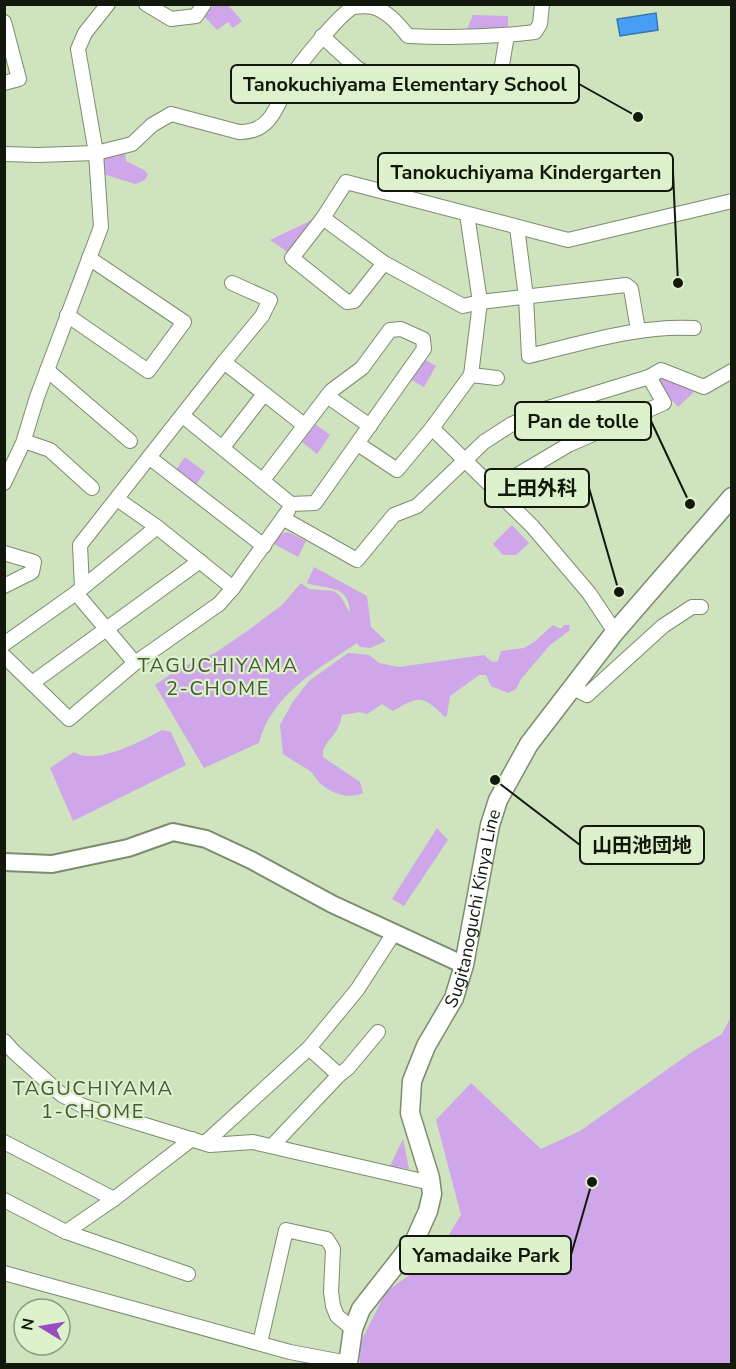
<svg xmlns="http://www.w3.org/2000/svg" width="736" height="1369" font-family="'Nunito Sans','Noto Sans JP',sans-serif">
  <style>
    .green { fill: #cea6e9 }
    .water { fill: #489ef4; stroke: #3876ae; stroke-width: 1.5 }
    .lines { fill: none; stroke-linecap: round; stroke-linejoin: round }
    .minor-casing { stroke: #7b8d6c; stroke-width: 16 }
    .tertiary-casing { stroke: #7b8d6c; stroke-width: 20 }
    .secondary-casing { stroke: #7b8d6c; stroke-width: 21 }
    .minor { stroke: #fff; stroke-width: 14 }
    .tertiary { stroke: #fff; stroke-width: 16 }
    .secondary { stroke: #fff; stroke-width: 18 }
    .labels { text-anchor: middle; stroke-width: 4.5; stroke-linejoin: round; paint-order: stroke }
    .street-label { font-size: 18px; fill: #12190c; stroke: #dcf1cc }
    .neighbourhood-label { font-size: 20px; letter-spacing: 1.5px; fill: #475839; stroke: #dcf1cc }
    .leader { fill: none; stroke: #12190c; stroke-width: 2 }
    .callout-dot { fill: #12190c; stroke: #dcf1cc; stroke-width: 2 }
    .callout { fill: #dcf1cc; stroke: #12190c; stroke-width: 2 }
    .callout-label { font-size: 20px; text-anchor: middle; font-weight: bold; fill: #12190c }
  </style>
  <rect width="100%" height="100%" fill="#cfe3bf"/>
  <!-- green -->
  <g class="green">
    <path d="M 214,5 L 228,5 L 242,21 L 233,28 L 228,22 L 217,30 L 204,16 Z"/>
    <path d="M 473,15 L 508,16 L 508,30 L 466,32 Z"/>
    <path d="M 125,150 L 126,161 L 144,170 L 148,174 L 145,180 L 135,184 L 103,174 L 101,156 Z"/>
    <path d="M 312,220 L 289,253 L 270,240 Z"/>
    <path d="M 422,358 L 436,366 L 424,387 L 410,379 Z"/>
    <path d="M 663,373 L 695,391 L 678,407 L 664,391 L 657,378 Z"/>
    <path d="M 315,424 L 330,435 L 317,454 L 302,442 Z"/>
    <path d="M 185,457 L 205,472 L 194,487 L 175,471 Z"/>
    <path d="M 512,525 L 529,543 L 516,555 L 503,555 L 493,544 Z"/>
    <path d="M 288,532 L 306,541 L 298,557 L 274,544 L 278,535 Z"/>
    <path d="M 314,567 L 367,596 L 371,627 L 386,641 L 370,648 L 360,647 L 357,643 C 319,668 271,695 259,743 L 204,768 L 155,685 L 178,669 L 215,653 L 250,629 L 282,605 L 301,583 L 309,589 L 334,591 L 341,597 L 350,613 C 349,583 326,590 307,583 Z"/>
    <path d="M 553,625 L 561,629 L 564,625 L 569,625 L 570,630 L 550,645 L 521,679 L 516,689 L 508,693 L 491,686 L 486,675 L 479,675 L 450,696 L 447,715 L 445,717 C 423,695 419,695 393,711 L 382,704 L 367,714 L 360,712 L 342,715 C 341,720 339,726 337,730 C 331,740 322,744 323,757 L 360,782 L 363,793 C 349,800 329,793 318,781 C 315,777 313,773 309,770 C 300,765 292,760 283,754 L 280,725 L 292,703 L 309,681 L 348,653 L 369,655 L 379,663 L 399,667 L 484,655 L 492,662 L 498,661 L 501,651 L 524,648 L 534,642 Z"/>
    <path d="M 162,730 L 171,732 L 186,765 L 73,821 L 50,768 L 74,752 C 97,766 141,741 162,730 Z"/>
    <path d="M 437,828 L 448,840 L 404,906 L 392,899 Z"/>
    <path d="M 731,1017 L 731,1364 L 360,1364 L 360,1343 L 386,1292 L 436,1256 L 461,1215 L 436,1120 L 471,1083 L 541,1149 L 580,1131 L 692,1052 L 722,1034 Z"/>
    <path d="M 403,1139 L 409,1169 L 390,1166 Z"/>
  </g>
  <!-- water -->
  <path class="water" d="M 656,13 L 658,30 L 620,36 L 617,19 Z"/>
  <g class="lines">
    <!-- minor casing -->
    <g class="minor-casing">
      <g id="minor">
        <path d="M 146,4 L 171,19 L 196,16 L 204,4"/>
        <path d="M 4,22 L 19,79 L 4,83"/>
        <path d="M 322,36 L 357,68 L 366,73 L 458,74 L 498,89 L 507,35"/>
        <path d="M 4,154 L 38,155 L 96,153 L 132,144 L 152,125 L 171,114 L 239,132 C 274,133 278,100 292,76 C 301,62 341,12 354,7 C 359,6 369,6 373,7 C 389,12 398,24 408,36 C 450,38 493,37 535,32 L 540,24 L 542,4"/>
        <path d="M 323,218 L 384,263 L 463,306 L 480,302 L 626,285 L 631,289 L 638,330"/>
        <path d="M 517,227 L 526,297 L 529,356 C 583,343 638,325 694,328"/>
        <path d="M 384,263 L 354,301 L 347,302 L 292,258 L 323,218 L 346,182 L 568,240 L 732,201"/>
        <path d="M 67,315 L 148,371 L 184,322 L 89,258"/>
        <path d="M 224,362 L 262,316 L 270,300 L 232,283"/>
        <path d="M 47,370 L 130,441"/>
        <path d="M 471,375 L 497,378"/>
        <path d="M 649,377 L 661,370 L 704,387 L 732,371"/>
        <path d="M 327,396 L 370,426"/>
        <path d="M 183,416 L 291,504 L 315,503 L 424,349 L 423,339 L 401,329 L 390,330 L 362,368 L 331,391 L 263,480"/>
        <path d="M 432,428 L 532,526 L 589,593 L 615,632"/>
        <path d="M 24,441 L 50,450 L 92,488"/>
        <path d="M 358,444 L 397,470 L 432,428 L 471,375 L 480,302 L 467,214"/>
        <path d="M 223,447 L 264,394"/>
        <path d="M 150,458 L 264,546"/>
        <path d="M 4,483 L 23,443 L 37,397 L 101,227 L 96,153 L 78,49 L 85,33 L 108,4"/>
        <path d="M 117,499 L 157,527 L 233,588"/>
        <path d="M 284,519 L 357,560 L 394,515 L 417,506 L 484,442 L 512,424 L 545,409 L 649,377 L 664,403 L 568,445 L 494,489"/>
        <path d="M 4,553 L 34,562 L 32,572 L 4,586"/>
        <path d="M 82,588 L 80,545 L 224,362 L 304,425"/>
        <path d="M 76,593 L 135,663"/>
        <path d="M 4,644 L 76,593 L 157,527"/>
        <path d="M 4,656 L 69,719 L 135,663 L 219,604 L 233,588 L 288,511"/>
        <path d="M 32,683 L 200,561"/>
        <path d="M 573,688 L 587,695 L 663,626 L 692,607 L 701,607"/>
        <path d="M 4,1041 L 14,1052 L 62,1095 L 83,1106 L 210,1145 L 253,1142 L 431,1183"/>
        <path d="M 309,1048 L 339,1075"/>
        <path d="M 4,1142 L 114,1199"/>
        <path d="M 205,1143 L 309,1048 L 357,990 L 394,933"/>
        <path d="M 272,1146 L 339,1075 L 348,1068 L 378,1032"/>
        <path d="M 4,1200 L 66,1232 L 188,1274"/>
        <path d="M 66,1232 L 114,1199 L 192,1139"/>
        <path d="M 4,1273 L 290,1352 L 348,1363"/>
        <path d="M 260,1343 L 286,1230 L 327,1239 L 333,1249 L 331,1292 L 333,1306 L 337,1316 L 353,1329"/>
      </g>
    </g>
    <!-- tertiary casing -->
    <g class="tertiary-casing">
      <path id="tertiary" d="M 4,862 L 52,864 L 128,848 L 173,832 L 206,839 L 251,860 L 332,904 L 464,965"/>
    </g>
    <!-- secondary casing -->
    <g class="secondary-casing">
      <g id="secondary">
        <path id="s1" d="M 348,1364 L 353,1329 L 361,1309 L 415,1240 L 428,1211 L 432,1194 L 430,1178 L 410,1113 L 412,1081 L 426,1046 L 454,998 L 464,965 L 490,825 L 498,800 L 529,744 L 615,632 L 732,497"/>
      </g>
    </g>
    <!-- minor -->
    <use href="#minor" class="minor"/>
    <!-- tertiary -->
    <use href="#tertiary" class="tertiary"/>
    <!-- secondary -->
    <use href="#secondary" class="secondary"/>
  </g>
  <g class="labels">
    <!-- street labels -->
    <g class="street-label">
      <text dy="6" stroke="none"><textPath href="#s1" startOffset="495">Sugitanoguchi Kinya Line</textPath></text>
    </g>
    <!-- neighbourhood labels -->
    <g class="neighbourhood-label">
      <text x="218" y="672">TAGUCHIYAMA<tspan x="218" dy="23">2-CHOME</tspan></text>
      <text x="93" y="1095">TAGUCHIYAMA<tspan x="93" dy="23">1-CHOME</tspan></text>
    </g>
  </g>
  <!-- callouts -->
  <path class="leader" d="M638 117L579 84M678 283L673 172M690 504L651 421M619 592L589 488M495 780L580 845M592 1182L571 1255"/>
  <g class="callout-dot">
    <circle cx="638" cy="117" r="6"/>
    <circle cx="678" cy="283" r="6"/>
    <circle cx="690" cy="504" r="6"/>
    <circle cx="619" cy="592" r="6"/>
    <circle cx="495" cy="780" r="6"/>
    <circle cx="592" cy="1182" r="6"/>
  </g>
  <g class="callout">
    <rect x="231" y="65" width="348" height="38" rx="6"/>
    <rect x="378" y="153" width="295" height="38" rx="6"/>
    <rect x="515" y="402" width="136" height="38" rx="6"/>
    <rect x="485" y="469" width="104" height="38" rx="6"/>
    <rect x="580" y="826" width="124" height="38" rx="6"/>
    <rect x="400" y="1236" width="171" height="38" rx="6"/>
  </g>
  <g class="callout-label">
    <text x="405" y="91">Tanokuchiyama Elementary School</text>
    <text x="526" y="179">Tanokuchiyama Kindergarten</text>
    <text x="583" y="428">Pan de tolle</text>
    <text x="537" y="495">上田外科</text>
    <text x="642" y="852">山田池団地</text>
    <text x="486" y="1262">Yamadaike Park</text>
  </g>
  <!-- border -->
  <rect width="736" height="1369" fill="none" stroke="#12190c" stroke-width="12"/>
  <!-- north arrow -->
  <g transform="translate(42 1327) rotate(281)"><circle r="28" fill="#dcf1cc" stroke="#8b9b7f" stroke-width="1.5"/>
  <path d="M0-4.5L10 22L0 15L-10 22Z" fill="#974ec1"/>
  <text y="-9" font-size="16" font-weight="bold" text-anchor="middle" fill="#12190c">N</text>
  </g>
</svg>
